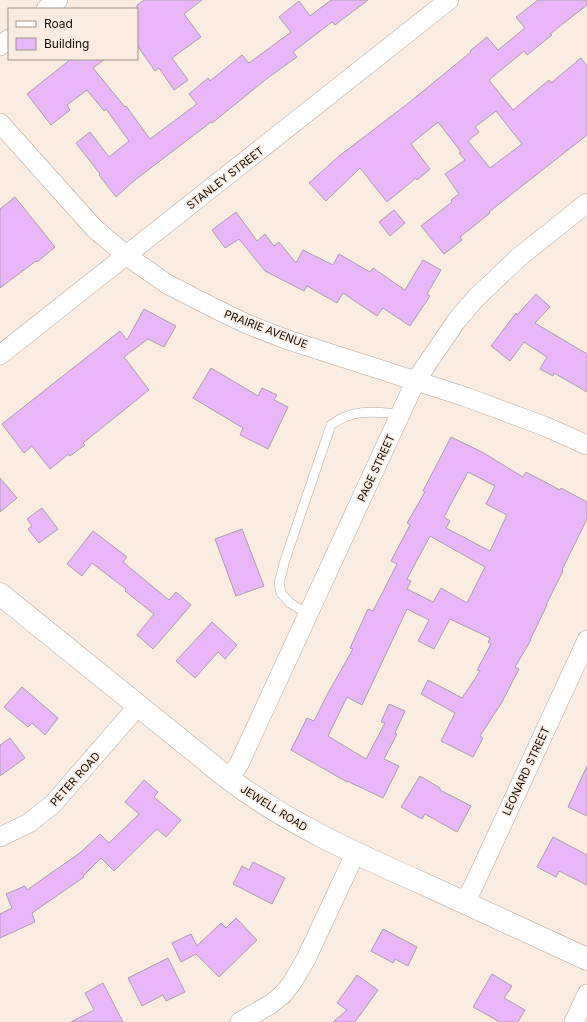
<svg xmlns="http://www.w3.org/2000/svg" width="587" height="1022" font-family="Inter,sans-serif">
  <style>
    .building { fill: #eab6fa; stroke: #a99fac; fill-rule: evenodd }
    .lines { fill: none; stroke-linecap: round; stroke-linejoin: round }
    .lane-casing { stroke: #b3a69a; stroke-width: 10 }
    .street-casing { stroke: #b3a69a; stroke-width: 20 }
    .secondary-casing { stroke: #b3a69a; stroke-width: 23 }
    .lane { stroke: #fff; stroke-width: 9 }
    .street { stroke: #fff; stroke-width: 19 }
    .secondary { stroke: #fff; stroke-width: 22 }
    .labels { text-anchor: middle; stroke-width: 3; stroke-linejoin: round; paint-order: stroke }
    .street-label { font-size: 11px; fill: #14100b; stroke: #faece0 }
  </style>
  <rect width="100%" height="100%" fill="#faece0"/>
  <!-- building -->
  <g class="building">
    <path d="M 144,0 L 202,0 L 184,14 L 201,37 L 172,58 L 188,80 L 174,90 L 159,68 L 155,71 L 137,45 L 137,5 Z"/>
    <path d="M 331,0 L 368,0 L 335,25 L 332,22 L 293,52 L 297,57 L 269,77 L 212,123 L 211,122 L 135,180 L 116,197 L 99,175 L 100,174 L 76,143 L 90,132 L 109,157 L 129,141 L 106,109 L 104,111 L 87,90 L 67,105 L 70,110 L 51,125 L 27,94 L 71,59 L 105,59 L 93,68 L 125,107 L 126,106 L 150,139 L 197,104 L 189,94 L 208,78 L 210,81 L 242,55 L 249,63 L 291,32 L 279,17 L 299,1 L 310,16 Z"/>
    <path d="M 538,0 L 587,0 L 587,5 L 550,34 L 552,35 L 527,55 L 524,51 L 489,80 L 513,110 L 549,80 L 551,83 L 581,58 L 587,66 L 587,135 L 489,212 L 490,213 L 460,237 L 462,240 L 444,254 L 421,226 L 452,202 L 451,200 L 459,194 L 445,174 L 465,160 L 459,153 L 461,152 L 438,122 L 411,144 L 430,169 L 417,180 L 416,178 L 387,202 L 360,168 L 326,201 L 309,183 L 339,156 L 406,105 L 471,52 L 470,51 L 487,37 L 498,50 L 525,28 L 516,17 ZM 496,111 L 522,144 L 490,168 L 468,141 L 479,132 L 475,127 Z"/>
    <path d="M 15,197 L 55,247 L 37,262 L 36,261 L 0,288 L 0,209 Z"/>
    <path d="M 394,210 L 405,223 L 390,236 L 379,222 Z"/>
    <path d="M 236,212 L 257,241 L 265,234 L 274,246 L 279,242 L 296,263 L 303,250 L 333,265 L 339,254 L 370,272 L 373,268 L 405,290 L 423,260 L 441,270 L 427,294 L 430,296 L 410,326 L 383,308 L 377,316 L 343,293 L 337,303 L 307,286 L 304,291 L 265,271 L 239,239 L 225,248 L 212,230 Z"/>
    <path d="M 536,294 L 550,307 L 535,323 L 587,354 L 587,392 L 554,373 L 553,376 L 540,369 L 547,357 L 524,342 L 510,361 L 491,346 L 516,313 L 517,315 Z"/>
    <path d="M 144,309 L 176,326 L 164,347 L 148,339 L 124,357 L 149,390 L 83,443 L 85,445 L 70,456 L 69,454 L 50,469 L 32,446 L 24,453 L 2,424 L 120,331 L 127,340 Z"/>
    <path d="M 211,368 L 258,396 L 262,388 L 277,395 L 274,400 L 288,407 L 268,449 L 240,435 L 243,428 L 193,398 Z"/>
    <path d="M 451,437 L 482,452 L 523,477 L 526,472 L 560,490 L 561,488 L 587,502 L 587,519 L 562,570 L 563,571 L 546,605 L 547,605 L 530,640 L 531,640 L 515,667 L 519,669 L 502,702 L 480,736 L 483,738 L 473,757 L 441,741 L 455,713 L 421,694 L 428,680 L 462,698 L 480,671 L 477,670 L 491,644 L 488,642 L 490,638 L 450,619 L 434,649 L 418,641 L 429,620 L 407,609 L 362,705 L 347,697 L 328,736 L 366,759 L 385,723 L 381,722 L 389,704 L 405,711 L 395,733 L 397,734 L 384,759 L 399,766 L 383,798 L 347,781 L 347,782 L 291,750 L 307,718 L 314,721 L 328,693 L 353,649 L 350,648 L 368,609 L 373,611 L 397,564 L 391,561 L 410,525 L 407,523 L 425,492 L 423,491 ZM 468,472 L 495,486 L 486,504 L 507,515 L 490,551 L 446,528 L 450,521 L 444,517 ZM 430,536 L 485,567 L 467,603 L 441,588 L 433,602 L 407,589 L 411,581 L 407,579 Z"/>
    <path d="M 0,478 L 17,498 L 0,512 Z"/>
    <path d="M 42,508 L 58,529 L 39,543 L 28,529 L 32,526 L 27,519 Z"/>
    <path d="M 242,529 L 264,586 L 236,596 L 215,539 Z"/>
    <path d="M 93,531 L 127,557 L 123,562 L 169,600 L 176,592 L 191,605 L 153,649 L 137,635 L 154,614 L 125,591 L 126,589 L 92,563 L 82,576 L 67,564 Z"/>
    <path d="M 212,622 L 237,645 L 225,659 L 218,652 L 195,678 L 176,661 Z"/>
    <path d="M 22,687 L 58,718 L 45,735 L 32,723 L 28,727 L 4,707 Z"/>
    <path d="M 10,738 L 25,758 L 0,776 L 0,745 Z"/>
    <path d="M 587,766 L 587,816 L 568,807 Z"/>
    <path d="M 420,776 L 440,788 L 440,790 L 471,806 L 457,832 L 425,814 L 422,819 L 401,807 Z"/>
    <path d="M 144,780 L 158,792 L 154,797 L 181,820 L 166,837 L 157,829 L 114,871 L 101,858 L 83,876 L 84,877 L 32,913 L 35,922 L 0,938 L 0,914 L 12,908 L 6,894 L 25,886 L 27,890 L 81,852 L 100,834 L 109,843 L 139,814 L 125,802 Z"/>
    <path d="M 553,837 L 587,855 L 587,885 L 559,871 L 556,877 L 537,867 Z"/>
    <path d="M 253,862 L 285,878 L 272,904 L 233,884 L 242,866 L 249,870 Z"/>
    <path d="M 236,918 L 257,940 L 219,977 L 196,954 L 181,962 L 172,943 L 191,934 L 197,946 L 221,923 L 226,928 Z"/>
    <path d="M 383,929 L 417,947 L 408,966 L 395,959 L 393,963 L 371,951 Z"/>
    <path d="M 168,958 L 185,992 L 166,1001 L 163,995 L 142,1006 L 128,978 Z"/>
    <path d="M 492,974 L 512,986 L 504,998 L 525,1010 L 518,1022 L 500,1022 L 473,1007 Z"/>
    <path d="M 357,975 L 378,990 L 355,1022 L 333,1022 L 347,1010 L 337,1003 Z"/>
    <path d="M 103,983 L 123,1022 L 71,1022 L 94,1010 L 85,993 Z"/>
  </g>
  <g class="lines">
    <!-- lane casing -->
    <g class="lane-casing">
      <path id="lane" d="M 308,614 L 290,603 L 281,593 L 279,583 L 285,560 L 331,425 C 353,408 375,412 401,414"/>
    </g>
    <!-- street casing -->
    <g class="street-casing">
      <g id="street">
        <path d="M 46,9 L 58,0"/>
        <path d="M 0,46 L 9,39"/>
        <path d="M 0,123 L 94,228 L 127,256 L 167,284 L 220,311 L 249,325 L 288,340 L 466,397 L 544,426 L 587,445"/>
        <path d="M 0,355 L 449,0"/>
        <path d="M 229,779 L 239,764 L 416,380 L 457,320 L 476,298 L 518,258 L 587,203"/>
        <path d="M 0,837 L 29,823 L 53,804 L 138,706"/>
        <path d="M 464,902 L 473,887 L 587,640"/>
        <path d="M 240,1022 L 271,1004 L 282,995 L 292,983 L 306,959 L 355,854"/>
        <path d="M 574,1022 L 587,994"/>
      </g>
    </g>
    <!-- secondary casing -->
    <g class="secondary-casing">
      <path id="secondary" d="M 0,594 L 229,779 C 289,824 356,854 424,884 C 478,909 533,934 587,959"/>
    </g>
    <!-- lane -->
    <use href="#lane" class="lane"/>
    <!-- street -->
    <use href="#street" class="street"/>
    <!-- secondary -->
    <use href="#secondary" class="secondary"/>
  </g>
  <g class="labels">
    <!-- street labels -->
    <g class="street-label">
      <text transform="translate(225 178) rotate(-38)" y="4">STANLEY STREET</text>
      <text transform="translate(266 329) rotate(21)" y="4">PRAIRIE AVENUE</text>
      <text transform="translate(376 468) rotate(-65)" y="4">PAGE STREET</text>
      <text transform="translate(526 771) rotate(-65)" y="4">LEONARD STREET</text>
      <text transform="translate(75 779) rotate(-48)" y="4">PETER ROAD</text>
      <text transform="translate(274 808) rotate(32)" y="4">JEWELL ROAD</text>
    </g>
  </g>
  <!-- legend -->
  <rect x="8" y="8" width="130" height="52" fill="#faece0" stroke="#9e948b"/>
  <rect x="16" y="21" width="20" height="6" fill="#ffffff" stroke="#9e948b"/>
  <text x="44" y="28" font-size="12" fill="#14100b">Road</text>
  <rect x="16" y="38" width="20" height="12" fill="#eab6fa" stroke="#9e948b"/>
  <text x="44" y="48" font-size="12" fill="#14100b">Building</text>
</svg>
